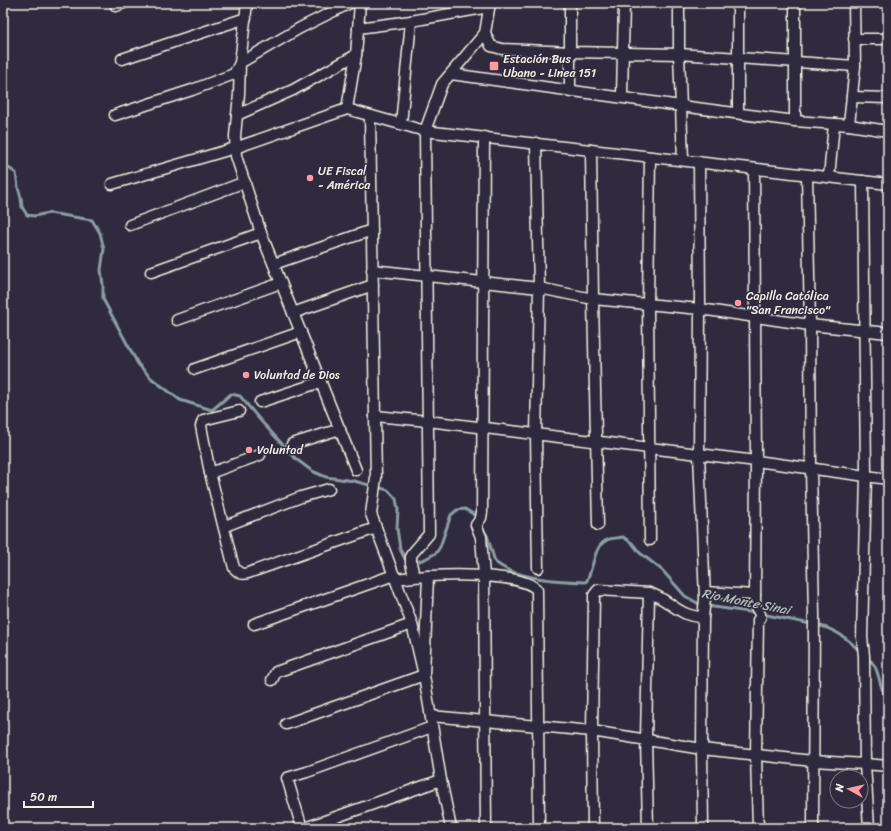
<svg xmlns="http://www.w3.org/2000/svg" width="891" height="831" font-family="Sriracha,sans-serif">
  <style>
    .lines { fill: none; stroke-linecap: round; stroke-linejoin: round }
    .stream { stroke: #8f9ca4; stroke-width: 3 }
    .minor-casing { stroke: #f4f1e8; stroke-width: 13 }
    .minor { stroke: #2f2a3d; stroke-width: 10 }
    .poi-dot { fill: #ff9aa2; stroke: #2f2a3d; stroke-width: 1.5 }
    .labels { text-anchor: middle; stroke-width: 3; stroke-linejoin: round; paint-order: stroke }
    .poi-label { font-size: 12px; fill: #f4f1e8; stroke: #2f2a3d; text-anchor: start }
    .water-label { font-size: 13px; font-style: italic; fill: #b1b8ba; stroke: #2f2a3d }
  </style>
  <rect width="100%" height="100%" fill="#2f2a3d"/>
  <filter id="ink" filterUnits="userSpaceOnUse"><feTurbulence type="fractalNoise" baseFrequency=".025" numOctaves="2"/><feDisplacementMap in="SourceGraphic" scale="8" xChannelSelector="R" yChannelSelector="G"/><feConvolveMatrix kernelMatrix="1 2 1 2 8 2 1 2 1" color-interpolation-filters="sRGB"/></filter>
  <g filter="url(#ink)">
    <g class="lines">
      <!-- stream -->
      <g class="stream">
        <path d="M 3,164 L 16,173 L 18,187 L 21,198 L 22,207 L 27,215 L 34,216 L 49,213 L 92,220 L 100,233 L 104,249 L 101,270 L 103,285 L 103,299 L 138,364 L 151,378 L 180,400 L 212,410 L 231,394 L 240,396 L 260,420 L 296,459 L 312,471 L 326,477 L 354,481 L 388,490 L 396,499 L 398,510 L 397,528 L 400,549 L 405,559 L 416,562 L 425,559 L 436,553 L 440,547 L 451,515 L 457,510 L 465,509 L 473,514 L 477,520"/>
        <path d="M 481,526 L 487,535 L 495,562 C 499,565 504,568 508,570 C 531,580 562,581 586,582 C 594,569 593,546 607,540 C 611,538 618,538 623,537 L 632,543 L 640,553 L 662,570 L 685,596 L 699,604 L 714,607 L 756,613"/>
        <path d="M 762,614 L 811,624"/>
        <path d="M 817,625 C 835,629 848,638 860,652"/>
        <path d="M 866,657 C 882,667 877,688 888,700"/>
      </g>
      <!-- minor casing -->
      <g class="minor-casing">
        <g id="minor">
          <path d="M 247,3 L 240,63 L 239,94 L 235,136 L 236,156 L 261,233 L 356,470"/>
          <path d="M 679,3 L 679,54 L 683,160"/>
          <path d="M 738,3 L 738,113"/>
          <path d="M 795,3 L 795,121"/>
          <path d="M 116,6 L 124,3"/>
          <path d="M 358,28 L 411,21 L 489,7"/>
          <path d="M 485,33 L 491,46 L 502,49 L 571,52 L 679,54 L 855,66"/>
          <path d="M 854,39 L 888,39"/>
          <path d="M 122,59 L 246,18"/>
          <path d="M 451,74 L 681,106 L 795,121 L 849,125 L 888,131"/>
          <path d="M 570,92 L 570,3"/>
          <path d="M 622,97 L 624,3"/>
          <path d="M 852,97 L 888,98"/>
          <path d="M 347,109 L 356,55 L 360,3"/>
          <path d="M 115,115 L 192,90 L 234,74 L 240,63 L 300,28 L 350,3"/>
          <path d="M 237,115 L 293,90 L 356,55"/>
          <path d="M 370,116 L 376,478 L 371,514 L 412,624 L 424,675 L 441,780 L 451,828"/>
          <path d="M 401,124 L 411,21"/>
          <path d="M 849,125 L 855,66 L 854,3"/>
          <path d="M 484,137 L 482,512 L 481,518 L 476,525 L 481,537 L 484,576 L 486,828"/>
          <path d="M 536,143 L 539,288 L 536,434 L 538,568"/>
          <path d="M 591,150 L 593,299 L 598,525"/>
          <path d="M 699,162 L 700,309 L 699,454 L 705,599 L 703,617 L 702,749 L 703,828"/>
          <path d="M 754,169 L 756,461 L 755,601 L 754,604 L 760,614 L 760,618 L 758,620 L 756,755 L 758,828"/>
          <path d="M 807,175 L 810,325 L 811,468 L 814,615 L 813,828"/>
          <path d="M 829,177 L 834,124"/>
          <path d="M 863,181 L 866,476 L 862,637 L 864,656 L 865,764 L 869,828"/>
          <path d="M 112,184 L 235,148 L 347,109 L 425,131 L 888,184"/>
          <path d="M 130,225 L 245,182"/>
          <path d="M 274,264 L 372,230"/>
          <path d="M 372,270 L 539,288 L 593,299 L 700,309 L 810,325 L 888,333"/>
          <path d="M 151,272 L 261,233"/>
          <path d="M 293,313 L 373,285"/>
          <path d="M 177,320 L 281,283"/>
          <path d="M 195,369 L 301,332"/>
          <path d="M 260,402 L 321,382"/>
          <path d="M 239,411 L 203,420 L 201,426 L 210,473 L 234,568 C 239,573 241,575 248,573 L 376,528"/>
          <path d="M 375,416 L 428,421 L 756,461 L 888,479"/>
          <path d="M 292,444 L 340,429"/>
          <path d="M 210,473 L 260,455"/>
          <path d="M 225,526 L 301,497 L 329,489"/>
          <path d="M 650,540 L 648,303 L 650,157"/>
          <path d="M 414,576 L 411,563 L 411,555 L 429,534 L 425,131 L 442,84 L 485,33 L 490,3"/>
          <path d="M 396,579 C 421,575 521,570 537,590 L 539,828"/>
          <path d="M 705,592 L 755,595"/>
          <path d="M 254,624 L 394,575"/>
          <path d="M 272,680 L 276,672 L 279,671 L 412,624"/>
          <path d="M 431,716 L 592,731 L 702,749 L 813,761 L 865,764 L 888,766"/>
          <path d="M 286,724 L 424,675 L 428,576"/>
          <path d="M 302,828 L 287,778 L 307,772 L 432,727"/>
          <path d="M 305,828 L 441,780"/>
          <path d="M 593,828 L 592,731 L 594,595 L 598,590 L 649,593 C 670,599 678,617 703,617"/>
          <path d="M 648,828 L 646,739 L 649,593"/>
        </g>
      </g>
      <!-- minor -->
      <use href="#minor" class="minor"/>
    </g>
  </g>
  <!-- markers -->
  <g class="poi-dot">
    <rect x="489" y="61" width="10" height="10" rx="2"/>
    <circle cx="310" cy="178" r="4"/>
    <circle cx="738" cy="303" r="4"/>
    <circle cx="246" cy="375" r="4"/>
    <circle cx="249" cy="450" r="4"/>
  </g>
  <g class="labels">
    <!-- poi labels -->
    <g class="poi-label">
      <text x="503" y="63">Estación Bus<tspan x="503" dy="14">Ubano - Linea 151</tspan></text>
      <text x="318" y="175">UE Fiscal<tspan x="318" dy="14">- América</tspan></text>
      <text x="746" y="300">Capilla Católica<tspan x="746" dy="14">"San Francisco"</tspan></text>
      <text x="254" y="379">Voluntad de Dios</text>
      <text x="257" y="454">Voluntad</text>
    </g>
    <!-- water labels -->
    <g class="water-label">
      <text transform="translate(746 601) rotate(11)" y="5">Rio Monte Sinai</text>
    </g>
  </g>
  <!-- margin -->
  <rect width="891" height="831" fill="none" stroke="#2f2a3d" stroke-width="16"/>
  <rect x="8" y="8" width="875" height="815" fill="none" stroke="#f4f1e8" stroke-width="1.5" filter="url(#ink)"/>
  <!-- north arrow -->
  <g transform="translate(849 789) rotate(278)"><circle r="19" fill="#2f2a3d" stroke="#7e7a81"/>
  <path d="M0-3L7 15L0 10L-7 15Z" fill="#ff9aa2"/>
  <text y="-6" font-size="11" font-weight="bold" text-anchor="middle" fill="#f4f1e8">N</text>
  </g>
  <!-- scale -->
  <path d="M24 801v6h69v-6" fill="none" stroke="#f4f1e8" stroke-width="2"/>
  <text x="30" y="801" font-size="12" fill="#f4f1e8" stroke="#2f2a3d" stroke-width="3" paint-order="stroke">50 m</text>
</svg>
